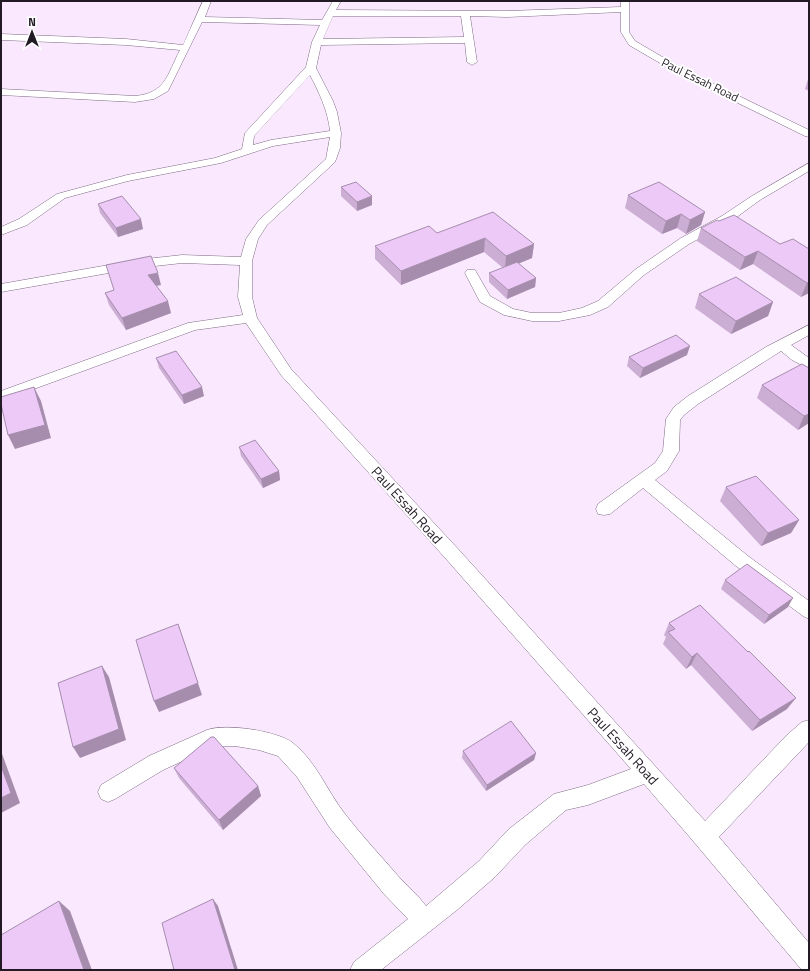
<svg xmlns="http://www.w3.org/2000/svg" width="810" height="971" font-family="'Titillium Web',sans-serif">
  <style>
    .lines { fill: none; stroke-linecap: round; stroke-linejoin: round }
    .street-casing { stroke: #7e6b83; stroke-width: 1 }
    .street { fill: #fff; fill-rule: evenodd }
    .wall { fill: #ccadd4 }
    .shaded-wall { fill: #a68dad }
    .building { fill: #edc9f7; stroke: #a68dad }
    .labels { text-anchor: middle; stroke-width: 4; stroke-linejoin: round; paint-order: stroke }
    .far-street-label { font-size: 12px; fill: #221a24; stroke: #fff }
    .street-label { font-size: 14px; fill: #221a24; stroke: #fff }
  </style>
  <rect width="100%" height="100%" fill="#f9e8fe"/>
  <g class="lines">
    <!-- street casing -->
    <g class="street-casing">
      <g id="street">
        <path d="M 203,1 L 211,1 L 205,17 L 322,20 L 333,1 L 341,1 L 336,10 L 507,11 L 621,7 L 621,1 L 629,1 L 629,32 L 635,41 L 683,69 L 809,130 L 809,137 L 805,136 L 677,73 L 629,45 L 621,32 L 621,12 L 507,17 L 470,16 L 477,62 L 472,65 L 467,62 L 465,43 L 321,45 L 316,68 L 333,101 L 337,112 L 341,133 L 340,148 L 335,162 L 267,225 L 258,239 L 252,261 L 252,297 L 257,318 L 291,369 L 459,550 L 705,821 L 787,735 L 802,722 L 809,720 L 809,742 L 719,837 L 809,943 L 809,970 L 801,969 L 688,835 L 644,784 L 588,805 L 566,810 L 525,845 L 495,877 L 457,910 L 381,970 L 350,970 L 354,962 L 408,919 L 384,894 L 330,828 L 297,777 L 278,756 L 259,750 L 235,746 L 215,746 L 163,770 L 115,799 L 108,802 L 101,799 L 98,792 L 101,785 L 149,756 L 207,730 C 225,723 278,731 293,743 C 316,761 327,791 345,814 C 362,836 381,856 399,877 C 408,887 418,895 426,906 L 479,861 L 509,829 L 554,794 L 588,785 L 631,769 L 447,560 L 281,375 L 246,323 L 195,330 L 1,401 L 1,391 L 188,323 L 243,315 L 238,297 L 240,265 L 182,263 L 137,268 L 1,292 L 1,284 L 137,260 L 182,255 L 241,257 L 246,239 L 259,220 L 326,159 L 330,137 L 273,146 L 221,163 L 128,181 L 65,198 L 27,225 L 1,235 L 1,227 L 19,219 L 57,194 L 127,175 L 215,158 L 242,149 L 245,133 L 306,67 L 312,42 L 320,25 L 202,22 L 168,91 L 154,99 L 135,102 L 1,95 L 1,89 L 135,96 C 166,93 167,75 180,50 L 126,45 L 1,40 L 1,34 L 126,39 L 183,45 ZM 333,16 L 461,16 L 464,37 L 323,39 ZM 310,75 C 319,92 328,111 330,131 L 271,140 L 253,145 L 254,136 Z"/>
        <path d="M 809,163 L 809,171 L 760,200 L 730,222 L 689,244 L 644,275 L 608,307 L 590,315 L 559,321 L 532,321 L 504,315 L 480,302 L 465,273 L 467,270 L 475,270 L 490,296 L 513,309 L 532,313 L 559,313 L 582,308 L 598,301 L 636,269 L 681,238 L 722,216 L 752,196 Z"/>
        <path d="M 809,325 L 809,335 L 791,345 L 809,358 L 809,369 L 792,360 L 781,351 L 698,404 L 684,415 L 680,420 L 679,451 L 667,471 L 655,480 L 748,556 L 809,601 L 809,619 L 803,616 L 736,566 L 643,488 L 610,514 L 604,515 L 598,514 L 596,509 L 598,504 L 655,463 L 663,451 L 666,419 L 674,407 L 688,396 L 766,347 Z"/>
      </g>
    </g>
    <!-- street -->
    <use href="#street" class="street"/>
  </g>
  <!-- wall -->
  <g class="wall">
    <path d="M 809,76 L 809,91 L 805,89 Z"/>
    <path d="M 341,187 L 372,196 L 372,205 L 357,211 L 341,196 Z"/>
    <path d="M 628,195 L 705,212 L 701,225 L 686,234 L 677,228 L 662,234 L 625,208 Z"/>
    <path d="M 98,204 L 143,229 L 118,237 L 100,213 Z"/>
    <path d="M 719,221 L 780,244 L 809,249 L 809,293 L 801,297 L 753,264 L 740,270 L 697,241 L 701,228 Z"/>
    <path d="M 437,233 L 534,244 L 532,258 L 518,264 L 536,278 L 535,287 L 507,299 L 489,282 L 489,273 L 503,268 L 484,252 L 401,285 L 375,259 L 375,246 Z"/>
    <path d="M 161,285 L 156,286 L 171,313 L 126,330 L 109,305 L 105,293 Z"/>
    <path d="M 699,294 L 773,302 L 768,316 L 731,334 L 695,308 Z"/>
    <path d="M 687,355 L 640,378 L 627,366 L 629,357 Z"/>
    <path d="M 156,358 L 204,396 L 184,404 L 159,368 Z"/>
    <path d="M 809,368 L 809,423 L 798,430 L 757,398 L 762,385 Z"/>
    <path d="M 239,447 L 279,471 L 280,480 L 263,488 L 241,456 Z"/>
    <path d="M 726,487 L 799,520 L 791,533 L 761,546 L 720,501 Z"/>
    <path d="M 725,580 L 788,607 L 764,624 L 721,589 Z"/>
    <path d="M 669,623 L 787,709 L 752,731 L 691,665 L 686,669 L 663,644 L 666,637 L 664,635 Z"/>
    <path d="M 463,751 L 536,753 L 534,760 L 486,791 L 462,758 Z"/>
    <path d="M 174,768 L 258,786 L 261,796 L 223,830 L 179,778 Z"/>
  </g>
  <!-- shaded-wall -->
  <g class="shaded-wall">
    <path d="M 372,196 L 372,205 L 357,211 L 357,202 Z"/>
    <path d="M 705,212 L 701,225 L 686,234 L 690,220 Z"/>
    <path d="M 681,214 L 677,228 L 662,234 L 666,221 Z"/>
    <path d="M 141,219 L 143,229 L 118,237 L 116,228 Z"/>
    <path d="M 485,238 L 484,252 L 401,285 L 401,271 Z"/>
    <path d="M 534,244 L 532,258 L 505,269 L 506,256 Z"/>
    <path d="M 758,251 L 753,264 L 740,270 L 745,257 Z"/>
    <path d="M 158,273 L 161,285 L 151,287 L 148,275 Z"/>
    <path d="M 536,278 L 535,287 L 507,299 L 508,290 Z"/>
    <path d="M 809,282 L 809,293 L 801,297 L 807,283 Z"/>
    <path d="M 168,301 L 171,313 L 126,330 L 122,318 Z"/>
    <path d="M 773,302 L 768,316 L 731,334 L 736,321 Z"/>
    <path d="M 690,346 L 687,355 L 640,378 L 643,368 Z"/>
    <path d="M 34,387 L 41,401 L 51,438 L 15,449 L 8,435 Z"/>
    <path d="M 202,387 L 204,396 L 184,404 L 182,395 Z"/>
    <path d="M 809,414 L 809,423 L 798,430 L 804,416 Z"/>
    <path d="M 279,471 L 280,480 L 263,488 L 261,479 Z"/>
    <path d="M 799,520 L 791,533 L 761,546 L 768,533 Z"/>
    <path d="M 793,598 L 788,607 L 764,624 L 769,615 Z"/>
    <path d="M 178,624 L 202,695 L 159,712 L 154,701 Z"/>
    <path d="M 697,653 L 691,665 L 686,669 L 692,657 Z"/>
    <path d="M 102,666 L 109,677 L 126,740 L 80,758 L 73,747 Z"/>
    <path d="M 796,698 L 787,709 L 752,731 L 760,720 Z"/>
    <path d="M 1,751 L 20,803 L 1,813 Z"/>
    <path d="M 536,753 L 534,760 L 486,791 L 487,785 Z"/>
    <path d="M 258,786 L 261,796 L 223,830 L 219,820 Z"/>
    <path d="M 213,899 L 218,906 L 238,970 L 235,970 Z"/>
    <path d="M 59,901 L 70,911 L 92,970 L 84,970 Z"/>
  </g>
  <!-- building -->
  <g class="building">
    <path d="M 356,182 L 372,196 L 357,202 L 341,187 Z"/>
    <path d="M 659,182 L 705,212 L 690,220 L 681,214 L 666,221 L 628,195 Z"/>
    <path d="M 122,196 L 141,219 L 116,228 L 98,204 Z"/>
    <path d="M 493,212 L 534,244 L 506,256 L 485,238 L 401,271 L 375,246 L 429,226 L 437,233 Z"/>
    <path d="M 734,215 L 780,244 L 793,239 L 809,249 L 809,282 L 807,283 L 758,251 L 745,257 L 701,228 L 717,220 L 719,221 Z"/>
    <path d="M 151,256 L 158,273 L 148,275 L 168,301 L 122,318 L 105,293 L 114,290 L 106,265 Z"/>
    <path d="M 517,262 L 536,278 L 508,290 L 489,273 Z"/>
    <path d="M 736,277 L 773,302 L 736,321 L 699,294 Z"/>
    <path d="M 676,335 L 690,346 L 643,368 L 629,357 Z"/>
    <path d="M 176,351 L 202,387 L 182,395 L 156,358 Z"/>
    <path d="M 802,364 L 809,368 L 809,414 L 804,416 L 762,385 Z"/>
    <path d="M 34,387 L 45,425 L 8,435 L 1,404 L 1,397 Z"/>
    <path d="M 255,440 L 279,471 L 261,479 L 239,447 Z"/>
    <path d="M 756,476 L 799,520 L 768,533 L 726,487 Z"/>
    <path d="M 747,564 L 793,598 L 769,615 L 725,580 Z"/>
    <path d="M 700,605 L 748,652 L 749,651 L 796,698 L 760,720 L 697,653 L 692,657 L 668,632 L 675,629 L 669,623 Z"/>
    <path d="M 178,624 L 198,683 L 154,701 L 136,640 Z"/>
    <path d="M 102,666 L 119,729 L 73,747 L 58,683 Z"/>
    <path d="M 511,721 L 536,753 L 487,785 L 463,751 Z"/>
    <path d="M 211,737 L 214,737 L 258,786 L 219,820 L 174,768 Z"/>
    <path d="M 1,766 L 11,793 L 1,798 Z"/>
    <path d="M 213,899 L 235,970 L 174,970 L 162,923 Z"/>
    <path d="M 59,901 L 84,970 L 1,970 L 1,935 Z"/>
  </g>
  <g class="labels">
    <!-- far-street labels -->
    <g class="far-street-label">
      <text transform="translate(700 80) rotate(26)" y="4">Paul Essah Road</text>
    </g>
    <!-- street labels -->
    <g class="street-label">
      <text transform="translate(407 505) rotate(48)" y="5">Paul Essah Road</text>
      <text transform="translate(623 746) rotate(48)" y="5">Paul Essah Road</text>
    </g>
  </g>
  <!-- border -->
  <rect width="810" height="971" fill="none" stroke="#221a24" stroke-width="4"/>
  <!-- north arrow -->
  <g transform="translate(32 32)" stroke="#ffffff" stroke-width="3" paint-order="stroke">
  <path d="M0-3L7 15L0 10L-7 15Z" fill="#221a24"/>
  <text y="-6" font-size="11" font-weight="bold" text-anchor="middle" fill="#221a24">N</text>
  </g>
</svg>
